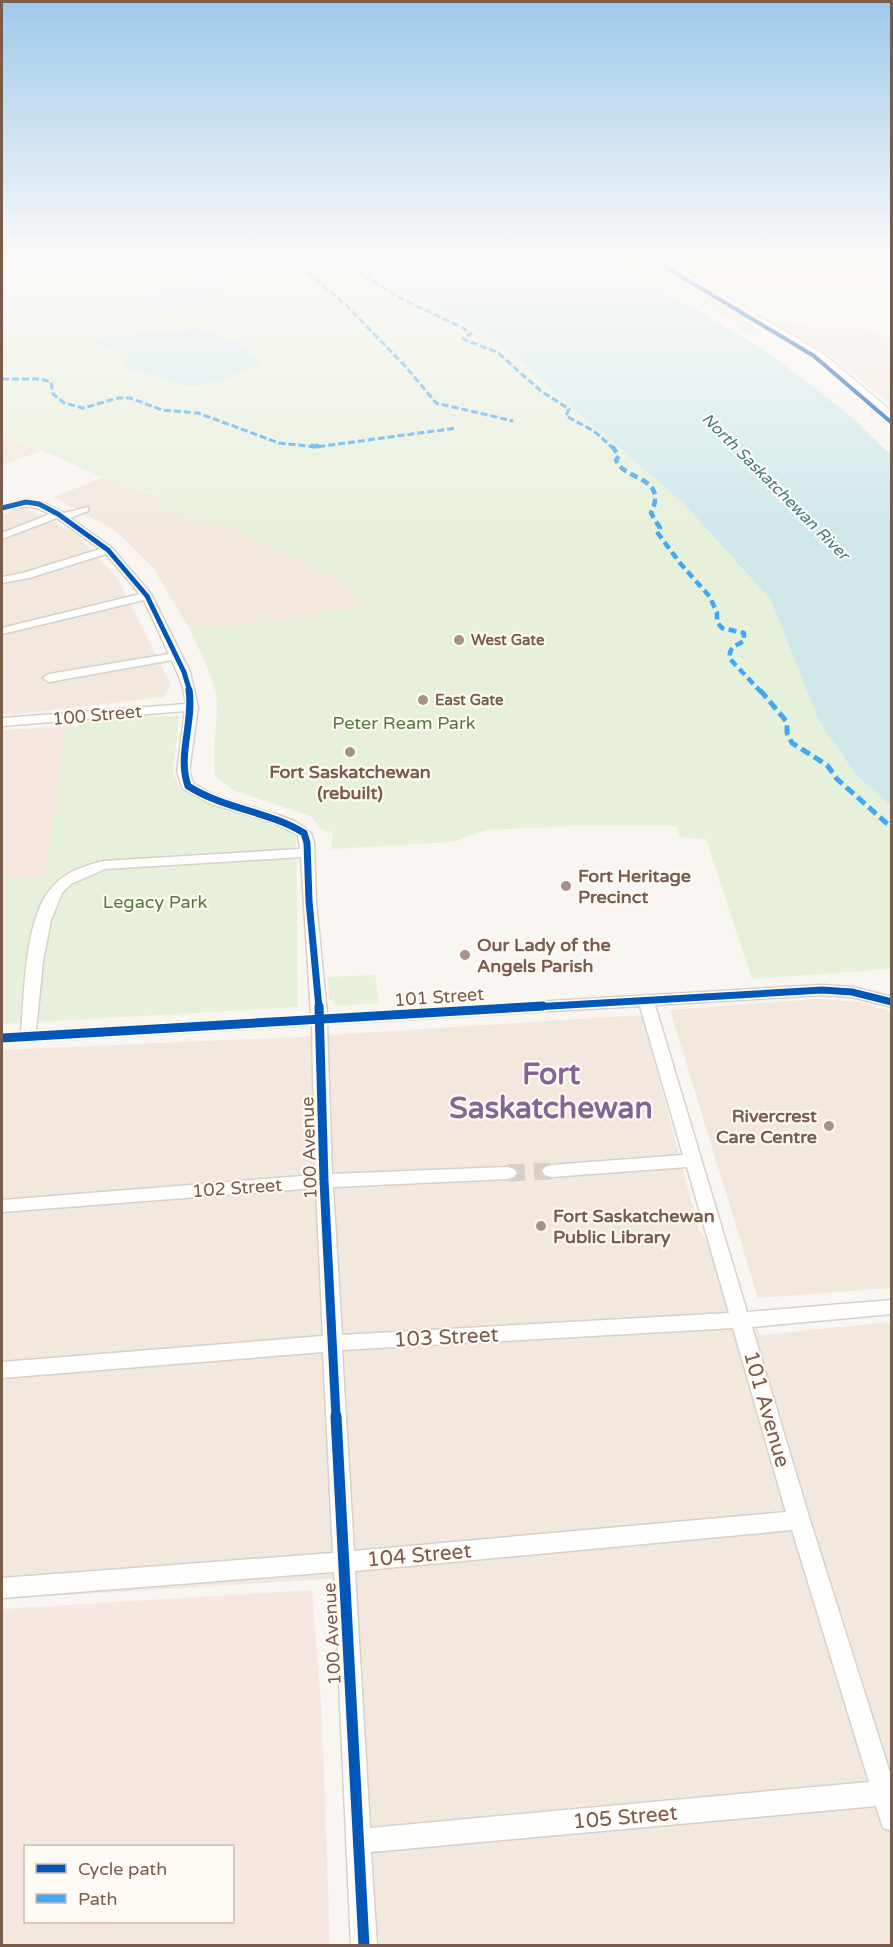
<svg xmlns="http://www.w3.org/2000/svg" width="893" height="1947" font-family="'Varela Round',sans-serif">
  <style>
    .residential { fill: #f2e8de }
    .commercial { fill: #f6e8e1; fill-rule: evenodd }
    .green { fill: #e7f0db }
    .water { fill: #d0e8ea }
    .lines { fill: none; stroke-linecap: round; stroke-linejoin: round }
    .minor-tunnel { stroke: #d9cfc7; stroke-width: 17; stroke-dasharray: 17 9; stroke-linecap: butt }
    .minor-casing { stroke: #d7d1cb; stroke-width: 3 }
    .minor { fill: #fefefd; fill-rule: evenodd }
    .quiet-far2 { stroke: #3fa9f5; stroke-width: 3; stroke-dasharray: 7 3; stroke-linecap: butt }
    .quiet-far1 { stroke: #3fa9f5; stroke-width: 4.5; stroke-dasharray: 8 4.5; stroke-linecap: butt }
    .quiet { stroke: #3fa9f5; stroke-width: 5; stroke-dasharray: 10 5; stroke-linecap: butt }
    .cycleway-far4-casing { stroke: #fffaf3; stroke-width: 6 }
    .cycleway-far3-casing { stroke: #fffaf3; stroke-width: 8 }
    .cycleway-far2-casing { stroke: #fffaf3; stroke-width: 10 }
    .cycleway-far1-casing { stroke: #fffaf3; stroke-width: 13 }
    .cycleway-casing { stroke: #fffaf3; stroke-width: 15 }
    .cycleway-far4 { stroke: #0057b8; stroke-width: 4 }
    .cycleway-far3 { stroke: #0057b8; stroke-width: 5 }
    .cycleway-far2 { stroke: #0057b8; stroke-width: 7 }
    .cycleway-far1 { stroke: #0057b8; stroke-width: 9 }
    .cycleway { stroke: #0057b8; stroke-width: 11 }
    .poi-dot { fill: #a69286; stroke: #fffaf3; stroke-width: 2 }
    .labels { text-anchor: middle; stroke-width: 4.5; stroke-linejoin: round; paint-order: stroke }
    .far-poi-label { font-size: 15px; font-weight: bold; fill: #7a5c4d; stroke: #fffaf3; text-anchor: start }
    .far-water-label { font-size: 16px; font-style: italic; fill: #437c86; stroke: #fffaf3 }
    .street-label { font-size: 18px; fill: #7a5c4d; stroke: #fffaf3 }
    .park-label { font-size: 18px; fill: #537a41; stroke: #fffaf3 }
    .poi-label { font-size: 18px; font-weight: bold; fill: #7a5c4d; stroke: #fffaf3; text-anchor: start }
    .near-street-label { font-size: 21px; fill: #7a5c4d; stroke: #fffaf3 }
    .town-label { font-size: 30px; font-weight: bold; fill: #846695; stroke: #fffaf3 }
  </style>
  <rect width="100%" height="100%" fill="#f9f5f0"/>
  <!-- residential -->
  <g class="residential">
    <path d="M 770,321 L 828,329 L 863,327 L 891,340 L 891,405 L 830,355 Z"/>
    <path d="M 2,433 L 17,441 L 41,451 L 2,465 Z"/>
    <path d="M 105,477 L 153,495 L 161,508 L 221,523 L 350,584 L 365,609 L 191,631 L 154,569 L 115,530 L 53,497 Z"/>
    <path d="M 24,507 L 75,533 L 117,578 L 171,685 L 164,697 L 18,714 L 26,660 L 2,660 L 2,515 Z"/>
    <path d="M 817,999 L 858,1002 L 891,1011 L 891,1288 L 758,1298 L 670,1010 Z"/>
    <path d="M 642,1015 L 698,1227 L 761,1335 L 891,1322 L 891,1945 L 364,1945 L 344,1578 L 2,1599 L 2,1050 L 298,1037 Z"/>
  </g>
  <!-- commercial -->
  <g class="commercial">
    <path d="M 26,659 L 18,714 L 2,715 L 2,660 Z"/>
    <path d="M 76,726 L 64,734 L 45,876 L 2,878 L 2,730 Z"/>
    <path d="M 312,1590 L 322,1717 L 330,1945 L 2,1945 L 2,1609 ZM 26,1846 L 232,1846 L 232,1922 L 26,1922 Z"/>
  </g>
  <!-- green -->
  <g class="green">
    <path d="M 2,259 L 344,259 L 370,276 L 492,338 L 685,505 L 771,600 L 819,721 L 856,775 L 891,806 L 891,969 L 752,979 L 706,839 L 680,837 L 677,826 L 574,826 L 486,830 L 453,842 L 331,849 L 333,832 L 323,830 L 310,816 L 232,790 L 215,775 C 212,751 217,729 217,705 C 217,681 200,654 191,631 L 364,608 L 350,584 L 221,523 L 161,508 L 153,494 L 93,473 L 2,433 Z"/>
    <path d="M 616,259 L 645,259 L 722,303 L 760,329 L 763,335 L 751,334 L 724,317 L 667,289 L 643,271 Z"/>
    <path d="M 179,716 L 173,773 L 181,791 L 248,812 L 288,830 L 294,833 L 296,839 L 298,1007 L 2,1024 L 2,878 L 45,875 L 64,733 C 96,712 142,717 179,716 Z"/>
    <path d="M 375,975 L 379,1003 L 337,1006 L 329,998 L 328,977 Z"/>
  </g>
  <!-- water -->
  <g class="water">
    <path d="M 344,259 L 611,259 L 768,352 L 853,418 L 891,455 L 891,806 L 856,775 L 819,721 L 771,600 L 685,505 L 492,338 L 370,276 Z"/>
    <path d="M 212,267 L 228,267 L 234,277 C 229,296 194,311 175,311 C 163,311 149,308 137,304 L 140,299 L 172,289 L 179,284 L 181,277 L 177,272 L 184,269 Z"/>
    <path d="M 202,329 L 225,337 L 248,349 L 259,359 L 259,363 C 246,372 204,388 189,386 C 176,384 166,377 154,375 C 143,372 131,372 124,364 L 128,355 L 97,345 L 96,339 C 109,334 121,337 134,335 C 157,332 178,328 202,329 Z"/>
  </g>
  <g class="lines">
    <!-- minor-tunnel -->
    <path class="minor-tunnel" d="M 508,1173 L 551,1171"/>
    <!-- minor casing -->
    <g class="minor-casing">
      <g id="minor">
        <path d="M 654,259 L 663,259 L 825,355 L 892,412 L 892,420 L 819,359 Z"/>
        <path d="M 26,499 L 42,502 L 64,513 L 88,507 L 88,511 L 70,518 L 112,548 L 151,594 L 190,672 L 198,707 L 189,772 L 194,784 L 220,798 L 281,816 L 296,822 L 311,833 L 314,843 L 316,901 L 327,1014 L 822,985 L 852,987 L 892,997 L 892,1007 L 852,997 L 822,995 L 655,1005 L 747,1312 L 892,1300 L 892,1314 L 752,1327 L 810,1520 L 892,1779 L 892,1831 L 883,1828 L 876,1806 L 371,1852 L 377,1946 L 351,1946 L 334,1572 L 2,1598 L 2,1578 L 333,1553 L 323,1352 L 2,1378 L 2,1362 L 323,1336 L 316,1188 L 2,1212 L 2,1200 L 315,1175 L 312,1025 L 2,1043 L 2,1033 L 21,1032 C 25,991 24,915 54,885 C 67,871 87,865 104,861 L 300,849 L 298,835 L 272,822 L 211,804 L 183,789 L 177,772 L 185,711 L 2,726 L 2,718 L 186,704 L 183,687 L 172,660 L 49,682 L 43,678 L 49,674 L 169,654 L 144,600 L 2,634 L 2,628 L 140,594 L 106,554 L 29,578 L 2,583 L 2,577 L 23,573 L 100,549 L 57,518 L 2,539 L 2,533 L 50,514 C 29,503 24,506 2,511 L 2,505 ZM 301,857 L 311,1015 L 36,1031 L 43,961 L 51,920 L 62,893 L 71,884 L 105,869 ZM 640,1006 L 683,1155 L 551,1165 L 545,1167 L 542,1171 L 545,1175 L 551,1177 L 687,1167 L 729,1313 L 342,1335 L 333,1187 L 508,1179 L 514,1177 L 517,1173 L 514,1169 L 508,1167 L 332,1174 L 327,1024 ZM 733,1328 L 786,1512 L 354,1551 L 342,1350 ZM 792,1530 L 869,1782 L 370,1828 L 355,1571 Z"/>
      </g>
    </g>
    <!-- minor -->
    <use href="#minor" class="minor"/>
    <!-- quiet-far2 -->
    <g class="quiet-far2">
      <path d="M 292,259 L 347,306 L 406,367 L 436,403 L 513,421"/>
      <path d="M 339,259 L 398,297 L 463,328 L 471,334 L 463,338 L 465,340 L 497,352 L 541,391 L 569,409 L 566,416 L 594,431 L 613,448"/>
      <path d="M 2,319 L 2,323"/>
      <path d="M 2,379 L 40,379 L 51,382 L 53,394 L 64,403 L 83,408 L 118,398 L 130,398 L 162,410 L 198,413 L 279,443 L 316,447 L 457,428"/>
    </g>
    <!-- quiet-far1 -->
    <g class="quiet-far1">
      <path d="M 311,446 L 320,446"/>
      <path d="M 612,446 L 619,456 L 616,460 C 624,481 669,476 651,513 L 660,528 L 657,532 L 680,563 L 710,597 L 717,613 L 717,622 L 722,628 L 744,633 L 744,641 C 735,646 728,648 730,659 L 761,692"/>
    </g>
    <!-- quiet -->
    <path class="quiet" d="M 760,690 L 787,722 L 787,733 L 792,743 L 827,765 L 837,779 L 892,828"/>
    <!-- cycleway-far4 casing -->
    <g class="cycleway-far4-casing">
      <path id="cycleway-far4" d="M 652,259 L 814,356 L 892,423"/>
    </g>
    <!-- cycleway-far3 casing -->
    <g class="cycleway-far3-casing">
      <path id="cycleway-far3" d="M 2,508 L 26,502 L 39,504 L 58,514 L 108,550 L 147,596 L 184,672 L 190,692"/>
    </g>
    <!-- cycleway-far2 casing -->
    <g class="cycleway-far2-casing">
      <g id="cycleway-far2">
        <path d="M 189,690 C 194,722 177,756 188,786 C 224,809 268,811 304,833 L 307,843 L 309,901 L 319,1008"/>
        <path d="M 517,1008 L 822,990 L 852,992 L 892,1002"/>
      </g>
    </g>
    <!-- cycleway-far1 casing -->
    <g class="cycleway-far1-casing">
      <g id="cycleway-far1">
        <path d="M 319,1006 L 324,1181 L 336,1417"/>
        <path d="M 2,1038 L 543,1006"/>
      </g>
    </g>
    <!-- cycleway casing -->
    <g class="cycleway-casing">
      <path id="cycleway" d="M 336,1416 L 364,1946"/>
    </g>
    <!-- cycleway-far4 -->
    <use href="#cycleway-far4" class="cycleway-far4"/>
    <!-- cycleway-far3 -->
    <use href="#cycleway-far3" class="cycleway-far3"/>
    <!-- cycleway-far2 -->
    <use href="#cycleway-far2" class="cycleway-far2"/>
    <!-- cycleway-far1 -->
    <use href="#cycleway-far1" class="cycleway-far1"/>
    <!-- cycleway -->
    <use href="#cycleway" class="cycleway"/>
  </g>
  <!-- sky -->
  <linearGradient id="sky" x2="0" y2="1"><stop stop-color="#9ec9e9"/><stop offset="0.49" stop-color="#fcfaf8"/><stop offset="1" stop-color="#fcfaf8" stop-opacity="0"/></linearGradient>
  <rect width="893" height="532" fill="url(#sky)"/>
  <!-- markers -->
  <g class="poi-dot">
    <circle cx="459" cy="640" r="6"/>
    <circle cx="423" cy="700" r="6"/>
    <circle cx="350" cy="752" r="6"/>
    <circle cx="566" cy="886" r="6"/>
    <circle cx="465" cy="955" r="6"/>
    <circle cx="829" cy="1126" r="6"/>
    <circle cx="541" cy="1226" r="6"/>
  </g>
  <g class="labels">
    <!-- far-poi labels -->
    <g class="far-poi-label">
      <text x="471" y="645">West Gate</text>
      <text x="435" y="705">East Gate</text>
    </g>
    <!-- far-water labels -->
    <g class="far-water-label">
      <text transform="translate(776 486) rotate(45)" y="6">North Saskatchewan River</text>
    </g>
    <!-- street labels -->
    <g class="street-label">
      <text transform="translate(97 715) rotate(-5)" y="6">100 Street</text>
      <text transform="translate(439 997) rotate(-4)" y="6">101 Street</text>
      <text transform="translate(309 1148) rotate(-92)" y="6">100 Avenue</text>
      <text transform="translate(237 1188) rotate(-4)" y="6">102 Street</text>
      <text transform="translate(332 1634) rotate(-93)" y="6">100 Avenue</text>
    </g>
    <!-- park labels -->
    <g class="park-label">
      <text x="404" y="729">Peter Ream Park</text>
      <text x="155" y="908">Legacy Park</text>
    </g>
    <!-- poi labels -->
    <g class="poi-label">
      <text x="350" y="778" text-anchor="middle">Fort Saskatchewan<tspan x="350" dy="21">(rebuilt)</tspan></text>
      <text x="578" y="882">Fort Heritage<tspan x="578" dy="21">Precinct</tspan></text>
      <text x="477" y="951">Our Lady of the<tspan x="477" dy="21">Angels Parish</tspan></text>
      <text x="817" y="1122" text-anchor="end">Rivercrest<tspan x="817" dy="21">Care Centre</tspan></text>
      <text x="553" y="1222">Fort Saskatchewan<tspan x="553" dy="21">Public Library</tspan></text>
    </g>
    <!-- near-street labels -->
    <g class="near-street-label">
      <text transform="translate(446 1337) rotate(-3)" y="7">103 Street</text>
      <text transform="translate(767 1409) rotate(74)" y="7">101 Avenue</text>
      <text transform="translate(419 1555) rotate(-5)" y="7">104 Street</text>
      <text transform="translate(625 1817) rotate(-5)" y="7">105 Street</text>
    </g>
    <!-- town labels -->
    <g class="town-label">
      <text x="551" y="1084">Fort<tspan x="551" dy="34">Saskatchewan</tspan></text>
    </g>
  </g>
  <!-- border -->
  <rect width="893" height="1947" fill="none" stroke="#7a5c4d" stroke-width="6"/>
  <!-- legend -->
  <rect x="24" y="1845" width="210" height="78" fill="#fffaf3" stroke="#cabbb1" stroke-width="1.5"/>
  <rect x="36" y="1864" width="30" height="9" fill="#0057b8" stroke="#cabbb1" stroke-width="1.5"/>
  <text x="78" y="1875" font-size="18" fill="#7a5c4d">Cycle path</text>
  <rect x="36" y="1894" width="30" height="9" fill="#3fa9f5" stroke="#cabbb1" stroke-width="1.5"/>
  <text x="78" y="1905" font-size="18" fill="#7a5c4d">Path</text>
</svg>
